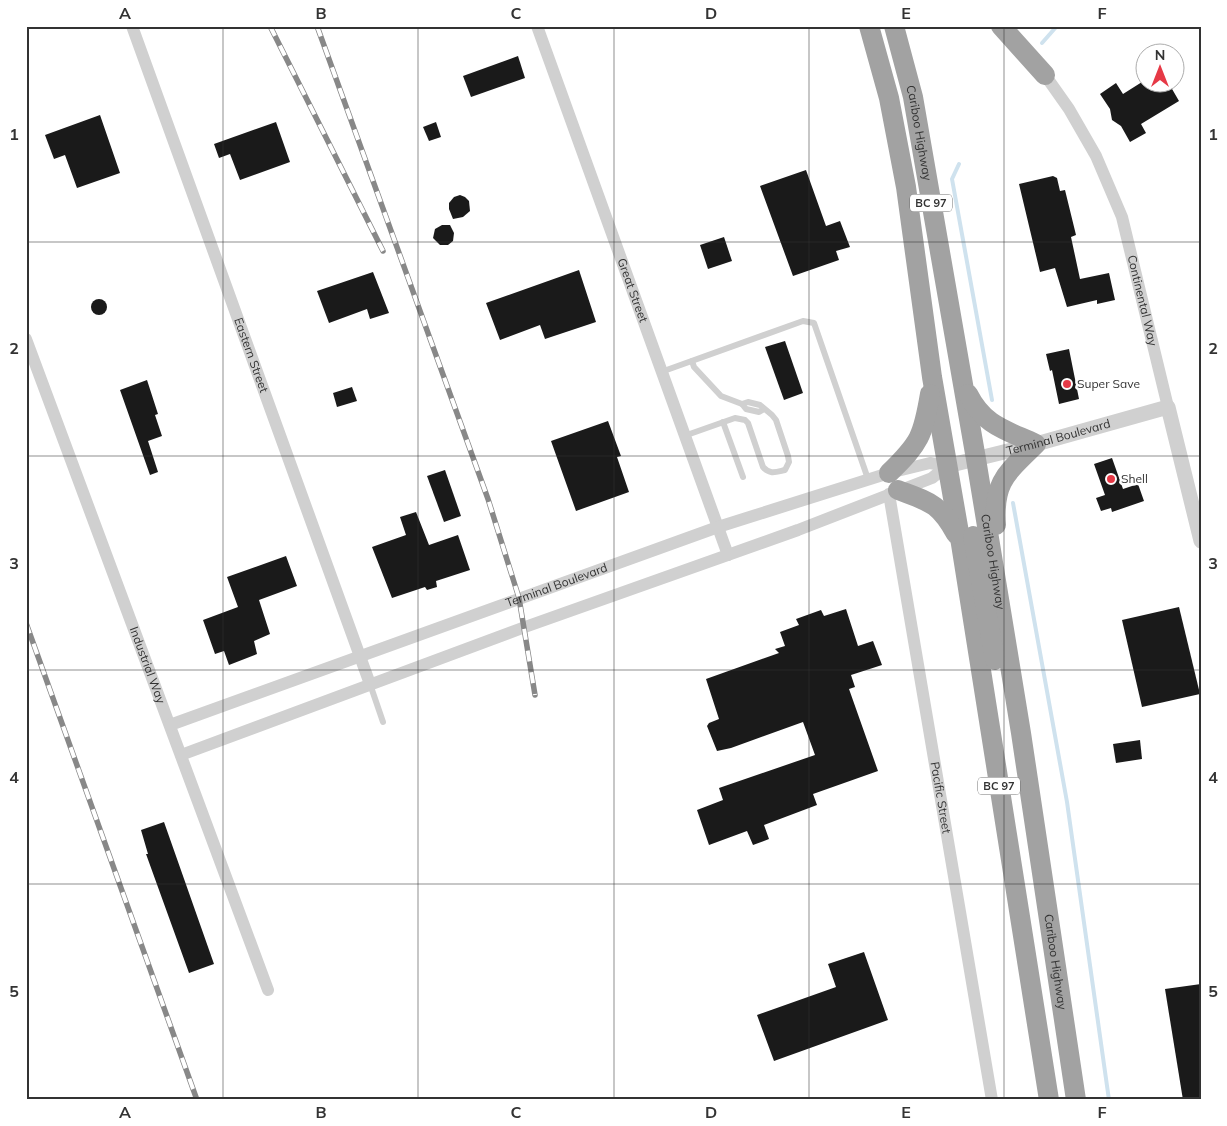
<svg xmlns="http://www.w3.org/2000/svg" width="1227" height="1126" font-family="Mulish,sans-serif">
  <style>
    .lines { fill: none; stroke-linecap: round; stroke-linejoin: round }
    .stream { stroke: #cfe2ee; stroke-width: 4 }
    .building { fill: #1a1a1a }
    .service { stroke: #d0d0d0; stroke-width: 6 }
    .minor { stroke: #d0d0d0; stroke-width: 12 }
    .tertiary { stroke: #d0d0d0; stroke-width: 15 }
    .trunk { stroke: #a2a2a2; stroke-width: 20 }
    .rail-casing { stroke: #888; stroke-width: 5.5 }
    .rail { stroke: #fff; stroke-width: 4; stroke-dasharray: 11; stroke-linecap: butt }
    .grid { fill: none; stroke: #333; stroke-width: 1; stroke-opacity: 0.55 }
    .poi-dot { fill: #e63946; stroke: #fff; stroke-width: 2 }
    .labels { text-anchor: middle; stroke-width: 5; stroke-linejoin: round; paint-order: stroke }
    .shield { fill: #fff; stroke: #707070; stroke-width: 1 }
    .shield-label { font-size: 11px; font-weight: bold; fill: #333 }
    .street-label { font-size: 12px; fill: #333; stroke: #fff }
    .poi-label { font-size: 12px; fill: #333; stroke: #fff; text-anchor: start }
    .neatline { fill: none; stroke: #333; stroke-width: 2 }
    .grid-label { font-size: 16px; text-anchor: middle; font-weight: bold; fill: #333 }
  </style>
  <rect width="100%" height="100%" fill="#fff"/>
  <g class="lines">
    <!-- stream -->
    <g class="stream">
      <path d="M 1042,43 L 1057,26"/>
      <path d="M 959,164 L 952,179 L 992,400"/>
      <path d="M 1013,503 L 1067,802 L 1109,1100"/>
    </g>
  </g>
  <!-- building -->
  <g class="building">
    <path d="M 518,56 L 525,78 L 471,97 L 463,76 Z"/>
    <path d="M 1142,82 L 1168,82 L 1179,101 L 1141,124 L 1146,133 L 1130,142 L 1121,126 L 1112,120 L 1110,109 L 1100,94 L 1116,83 L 1123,94 Z"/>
    <path d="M 100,115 L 120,173 L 77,188 L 65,155 L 54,159 L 45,135 Z"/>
    <path d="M 276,122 L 290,162 L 240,180 L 230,154 L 219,158 L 214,144 Z"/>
    <path d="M 436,122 L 441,137 L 429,141 L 423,127 Z"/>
    <path d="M 806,170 L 826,226 L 840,221 L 850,247 L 836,251 L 839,260 L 793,276 L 760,186 Z"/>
    <path d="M 1053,176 L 1057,178 L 1060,191 L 1065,190 L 1076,235 L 1071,237 L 1080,279 L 1109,273 L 1115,300 L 1097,304 L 1097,300 L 1067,307 L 1055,268 L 1040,272 L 1019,184 Z"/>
    <path d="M 460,195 L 465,197 L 469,201 L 470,211 L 463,217 L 453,219 L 449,209 L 449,203 L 454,197 Z"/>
    <path d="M 450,225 L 454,233 L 453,241 L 448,245 L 440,245 L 433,238 L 435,229 L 442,225 Z"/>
    <path d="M 724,237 L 732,261 L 708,269 L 700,245 Z"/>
    <path d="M 579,270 L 596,322 L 545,339 L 540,325 L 500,340 L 486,303 Z"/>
    <path d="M 373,272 L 389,313 L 370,319 L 367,309 L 329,323 L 317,291 Z"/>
    <circle cx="99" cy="307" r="8"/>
    <path d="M 785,341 L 803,393 L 784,400 L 765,347 Z"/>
    <path d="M 1069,349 L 1079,399 L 1059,404 L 1052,370 L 1050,371 L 1046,354 Z"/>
    <path d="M 147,380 L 158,414 L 155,415 L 162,436 L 148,441 L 158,472 L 150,475 L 120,390 Z"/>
    <path d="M 352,387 L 357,401 L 337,407 L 333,393 Z"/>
    <path d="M 608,421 L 621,456 L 617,457 L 629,492 L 576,511 L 551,441 Z"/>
    <path d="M 1112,458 L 1123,489 L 1138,484 L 1144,501 L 1112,512 L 1111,508 L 1101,511 L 1096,498 L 1105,495 L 1094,464 Z"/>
    <path d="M 445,470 L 461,516 L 444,522 L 427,476 Z"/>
    <path d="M 416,512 L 429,545 L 458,535 L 470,570 L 436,581 L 437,587 L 427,590 L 425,587 L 392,598 L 372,547 L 406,535 L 400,517 Z"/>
    <path d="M 286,556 L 297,586 L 259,600 L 270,634 L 254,641 L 257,654 L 229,665 L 224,651 L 215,654 L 203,620 L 238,607 L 227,577 Z"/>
    <path d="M 1179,607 L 1200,694 L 1142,707 L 1122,620 Z"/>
    <path d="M 846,609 L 858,646 L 873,641 L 882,665 L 851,675 L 855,687 L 849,689 L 878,771 L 813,794 L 817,805 L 764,825 L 769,839 L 753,845 L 747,831 L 709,845 L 697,810 L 723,800 L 719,788 L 815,755 L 803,722 L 731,748 L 717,751 L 707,726 L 709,723 L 719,719 L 706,679 L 779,653 L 775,649 L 785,646 L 780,632 L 799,625 L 796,619 L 821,610 L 824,616 Z"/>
    <path d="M 1140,740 L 1142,759 L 1116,763 L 1113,744 Z"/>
    <path d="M 164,822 L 214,964 L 189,973 L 146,854 L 148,854 L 141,830 Z"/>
    <path d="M 864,952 L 888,1020 L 774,1061 L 757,1015 L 836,987 L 828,964 Z"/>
    <path d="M 1201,984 L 1201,1100 L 1183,1100 L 1165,989 Z"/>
  </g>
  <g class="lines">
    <!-- service -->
    <g class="service">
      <path d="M 692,361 L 694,367 L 721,396 L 742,404 L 746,409 L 759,412 L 764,409"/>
      <path d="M 661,372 L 803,321 L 814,323 L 868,479"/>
      <path d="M 723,422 L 743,477"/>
      <path d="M 684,436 L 735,418 L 745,420 L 748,423 L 763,467 C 770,475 776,472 785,470 L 789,462 L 788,456 L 776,420 L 772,415 L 760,405 L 748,402 L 742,404"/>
      <path d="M 370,684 L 383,722"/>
    </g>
    <!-- minor -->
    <g class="minor">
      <path id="s1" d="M 132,26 L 370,684"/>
      <path id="s2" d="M 537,26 L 728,555"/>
      <path id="s3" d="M 1045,75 L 1069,109 L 1096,156 L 1122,217 L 1168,407"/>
      <path id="s4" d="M 26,339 L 268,990"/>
      <path id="s5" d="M 889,494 L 992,1100"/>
      <path id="s6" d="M 170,725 L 718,527 L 889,473 L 930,463 L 947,466"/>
      <path d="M 181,755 L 525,627 L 798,530 L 932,478 L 947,466"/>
    </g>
    <!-- tertiary -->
    <path class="tertiary" id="s7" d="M 947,466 L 1036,444 L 1168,407 L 1201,541"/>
    <!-- trunk -->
    <g class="trunk">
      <path d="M 869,26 L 889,98 L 906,187 L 932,377 L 961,544 L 1049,1100"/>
      <path id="s8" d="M 894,26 L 913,97 L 976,459 L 1021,733 L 1076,1100"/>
      <path d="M 1001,26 L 1045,75"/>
      <path d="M 968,394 C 984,426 1006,430 1036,444 C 1007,473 993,481 996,525"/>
      <path d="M 889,473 C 920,443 923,436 930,394"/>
      <path d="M 898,490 C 930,502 939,503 956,534"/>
      <path d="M 973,536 L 995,660"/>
    </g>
    <!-- rail casing -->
    <g class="rail-casing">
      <g id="rail">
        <path d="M 270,26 L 383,251"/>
        <path d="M 317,26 L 488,499 L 519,598 L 535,695"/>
        <path d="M 26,623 L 197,1100"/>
      </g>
    </g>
    <!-- rail -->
    <use href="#rail" class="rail"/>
  </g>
  <!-- grid -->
  <path class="grid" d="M 223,26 L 223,1100M 418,26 L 418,1100M 614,26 L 614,1100M 809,26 L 809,1100M 1004,26 L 1004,1100M 26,242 L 1201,242M 26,456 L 1201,456M 26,670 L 1201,670M 26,884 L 1201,884"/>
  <!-- markers -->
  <g class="poi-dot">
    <circle cx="1067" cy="384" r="5"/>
    <circle cx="1111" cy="479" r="5"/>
  </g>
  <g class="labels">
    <!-- shield labels -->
    <g class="shield">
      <rect x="910" y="194.5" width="42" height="17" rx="4"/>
      <rect x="978" y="777.5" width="42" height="17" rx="4"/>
    </g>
    <g class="shield-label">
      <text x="931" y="207">BC 97</text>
      <text x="999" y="790">BC 97</text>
    </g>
    <!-- street labels -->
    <g class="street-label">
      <text dy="4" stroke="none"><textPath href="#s8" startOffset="110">Cariboo Highway</textPath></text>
      <text dy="4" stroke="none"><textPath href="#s2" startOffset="281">Great Street</textPath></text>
      <text dy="4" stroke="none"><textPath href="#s3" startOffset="248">Continental Way</textPath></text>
      <text dy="4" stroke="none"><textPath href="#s1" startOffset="350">Eastern Street</textPath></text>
      <text dy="4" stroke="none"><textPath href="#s7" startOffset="115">Terminal Boulevard</textPath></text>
      <text dy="4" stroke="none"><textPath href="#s8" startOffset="545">Cariboo Highway</textPath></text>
      <text dy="4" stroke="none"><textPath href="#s6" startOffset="411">Terminal Boulevard</textPath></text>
      <text dy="4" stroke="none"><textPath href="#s4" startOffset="348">Industrial Way</textPath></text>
      <text dy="4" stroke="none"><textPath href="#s5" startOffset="308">Pacific Street</textPath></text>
      <text dy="4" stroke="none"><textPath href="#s8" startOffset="950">Cariboo Highway</textPath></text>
    </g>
    <!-- poi labels -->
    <g class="poi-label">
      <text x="1077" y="388">Super Save</text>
      <text x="1121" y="483">Shell</text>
    </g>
  </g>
  <!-- border -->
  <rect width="1227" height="1126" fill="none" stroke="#ffffff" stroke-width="55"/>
  <!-- north arrow -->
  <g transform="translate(1160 68)"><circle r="24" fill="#ffffff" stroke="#adadad"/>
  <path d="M0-4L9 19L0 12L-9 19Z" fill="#e63946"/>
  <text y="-8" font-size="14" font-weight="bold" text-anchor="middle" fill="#333333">N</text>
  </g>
  <rect x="28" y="28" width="1172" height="1070" class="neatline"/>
  <g class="grid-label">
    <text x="125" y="19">A</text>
    <text x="321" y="19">B</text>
    <text x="516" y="19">C</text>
    <text x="711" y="19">D</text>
    <text x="906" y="19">E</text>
    <text x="1102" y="19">F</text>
    <text x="14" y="140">1</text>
    <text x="1213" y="140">1</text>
    <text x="14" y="354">2</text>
    <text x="1213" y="354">2</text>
    <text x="14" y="569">3</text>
    <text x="1213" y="569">3</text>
    <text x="14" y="783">4</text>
    <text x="1213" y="783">4</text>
    <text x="14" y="997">5</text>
    <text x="1213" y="997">5</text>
    <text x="125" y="1118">A</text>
    <text x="321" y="1118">B</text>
    <text x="516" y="1118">C</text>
    <text x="711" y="1118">D</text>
    <text x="906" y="1118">E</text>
    <text x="1102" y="1118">F</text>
  </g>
</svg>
